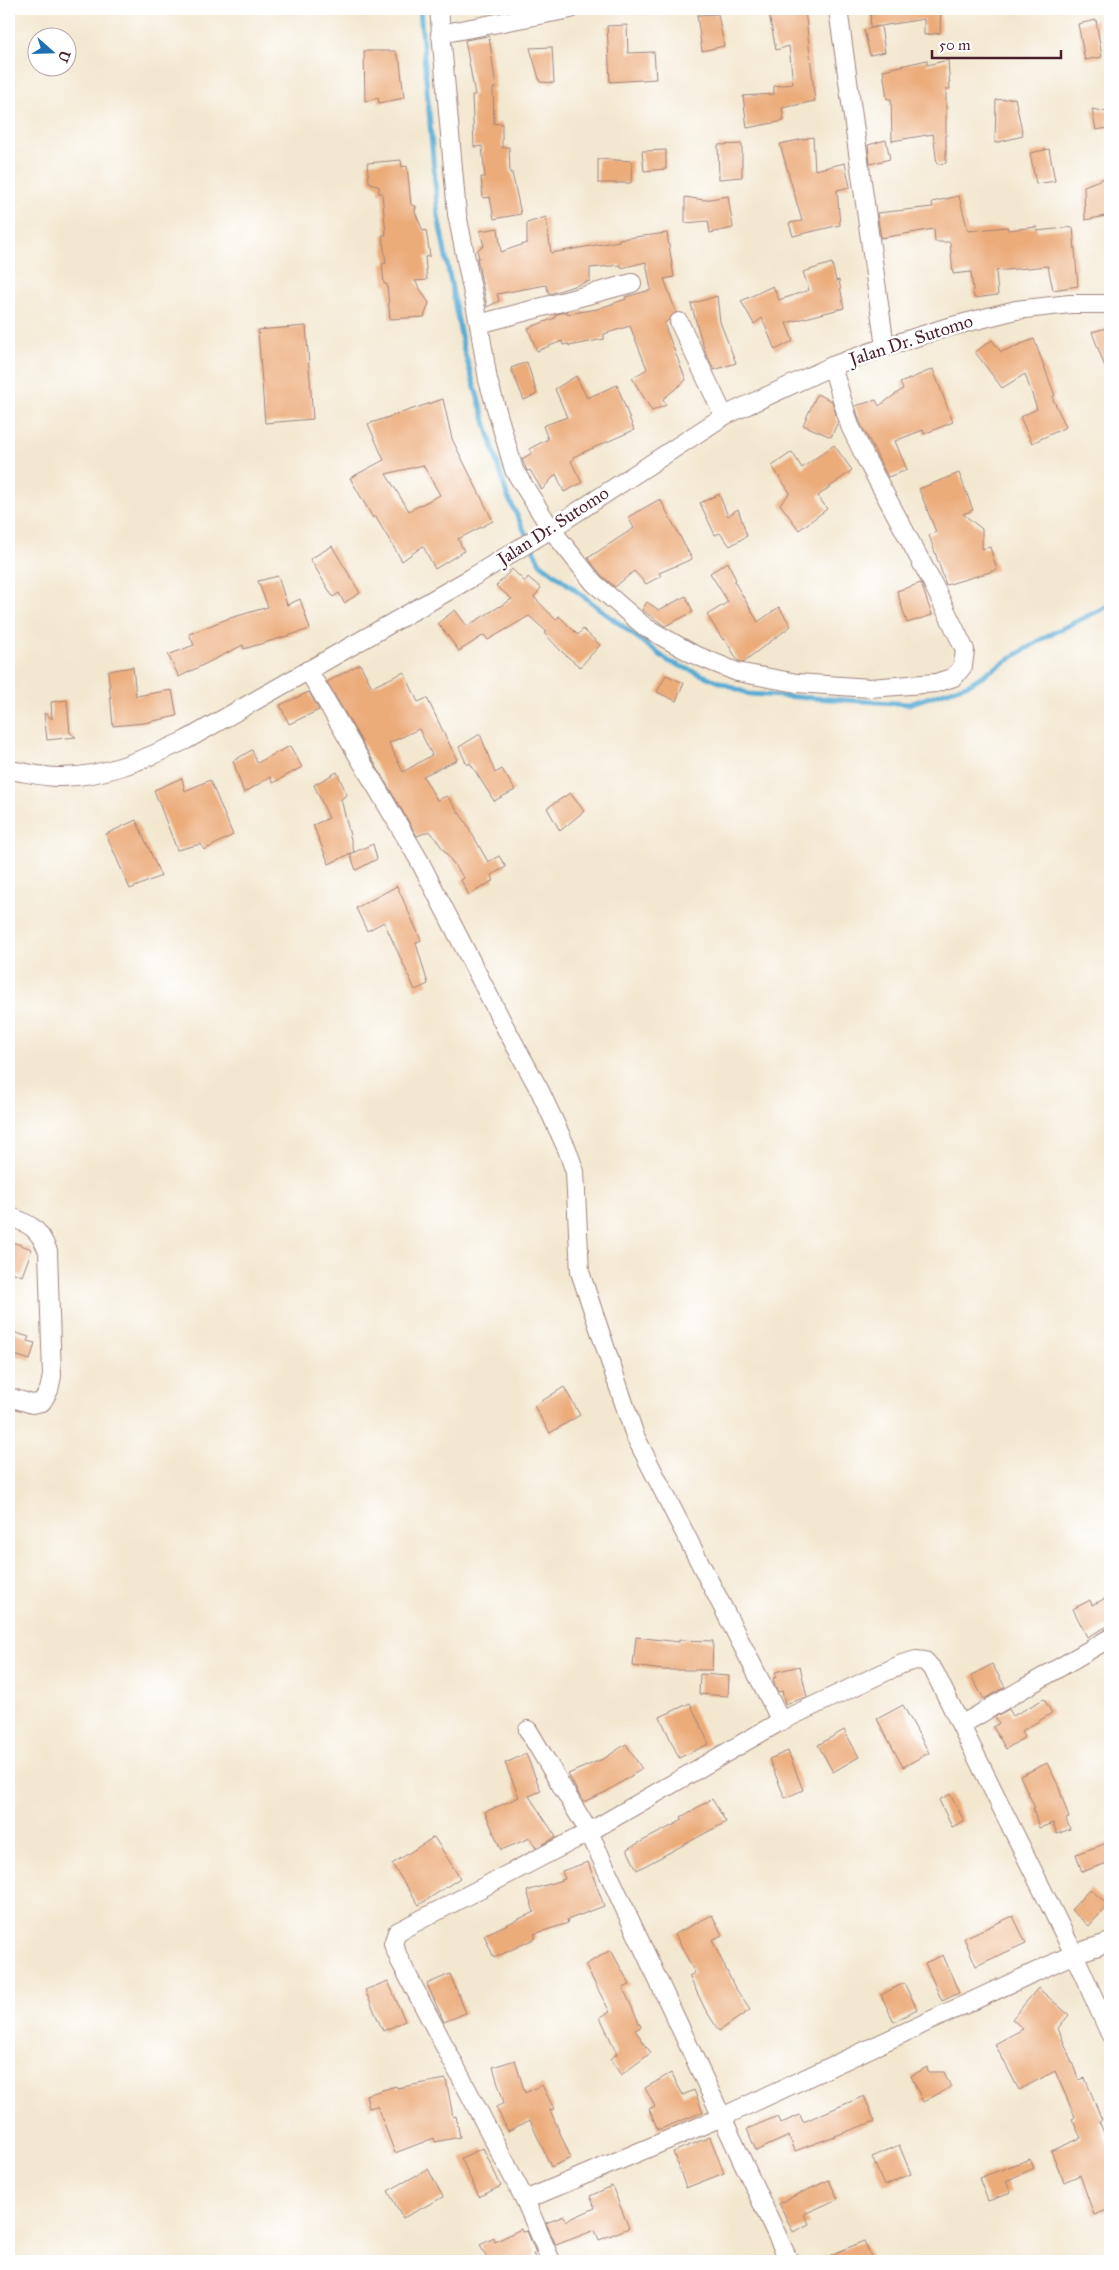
<svg xmlns="http://www.w3.org/2000/svg" width="1119" height="2270" font-family="'IM FELL Great Primer',serif">
  <style>
    .lines { fill: none; stroke-linecap: round; stroke-linejoin: round }
    .stream { stroke: #58abd3; stroke-width: 5 }
    .building { fill: #ecac7a; fill-rule: evenodd }
    .minor-casing { stroke: #9e837d; stroke-width: 20 }
    .minor { stroke: #fff; stroke-width: 18 }
    .labels { text-anchor: middle; stroke-width: 5; stroke-linejoin: round; paint-order: stroke }
    .street-label { font-size: 18px; fill: #4a1f2b; stroke: #fff }
  </style>
  <rect width="100%" height="100%" fill="#fff"/>
  <filter id="ink" filterUnits="userSpaceOnUse"><feTurbulence type="fractalNoise" baseFrequency=".02" numOctaves="2"/><feDisplacementMap in="SourceGraphic" scale="10" xChannelSelector="R" yChannelSelector="G"/><feConvolveMatrix kernelMatrix="1 2 1 2 8 2 1 2 1" color-interpolation-filters="sRGB"/></filter>
  <filter id="wash" filterUnits="userSpaceOnUse"><feTurbulence type="fractalNoise" baseFrequency=".0096" numOctaves="4" result="noise"/><feDisplacementMap in="SourceGraphic" scale="20" xChannelSelector="R" yChannelSelector="G"/><feGaussianBlur stdDeviation="1.12" result="paint"/><feColorMatrix in="noise" values="0 0 0 0 0 0 0 0 0 0 0 0 0 0 0 0 0 1.4 0 .05"/><feComposite in="paint" operator="in"/></filter>
  <g filter="url(#wash)">
    <rect width="100%" height="100%" fill="#f3e7cf"/>
    <g class="lines">
      <!-- stream -->
      <path class="stream" d="M 420,9 L 438,216 L 464,351 L 507,495 L 540,563 L 668,661 L 749,694 L 909,704 L 969,684 L 1047,636 L 1110,605"/>
    </g>
    <g id="blocks">
      <!-- building -->
      <g class="building">
        <path d="M 768,9 L 805,9 L 815,101 L 782,108 L 784,121 L 747,128 L 743,96 L 774,94 L 774,86 L 793,84 L 789,46 L 776,50 Z"/>
        <path d="M 871,9 L 941,9 L 940,33 L 924,35 L 924,19 L 881,26 L 885,52 L 870,55 L 864,30 L 880,26 L 870,28 Z"/>
        <path d="M 718,14 L 724,46 L 702,51 L 697,15 Z"/>
        <path d="M 1096,20 L 1102,57 L 1085,60 L 1078,24 Z"/>
        <path d="M 627,25 L 628,53 L 654,52 L 656,79 L 610,82 L 607,26 Z"/>
        <path d="M 489,36 L 496,88 L 493,88 L 494,124 L 502,123 L 502,148 L 509,147 L 510,173 L 512,173 L 521,214 L 494,219 L 490,197 L 483,198 L 481,177 L 485,177 L 482,146 L 474,147 L 472,95 L 475,95 L 465,40 Z"/>
        <path d="M 552,47 L 554,83 L 540,82 L 530,48 Z"/>
        <path d="M 364,51 L 395,51 L 400,62 L 404,98 L 379,103 L 378,98 L 365,101 Z"/>
        <path d="M 927,60 L 927,65 L 948,60 L 950,89 L 946,89 L 946,163 L 937,164 L 933,134 L 892,141 L 891,99 L 887,99 L 883,70 Z"/>
        <path d="M 1015,98 L 1023,136 L 995,143 L 996,100 Z"/>
        <path d="M 1092,109 L 1108,112 L 1108,128 L 1096,130 Z"/>
        <path d="M 813,137 L 815,170 L 845,163 L 850,187 L 837,190 L 840,225 L 793,236 L 789,223 L 802,221 L 780,144 Z"/>
        <path d="M 886,140 L 890,159 L 870,164 L 868,145 Z"/>
        <path d="M 742,144 L 742,177 L 719,179 L 718,145 Z"/>
        <path d="M 1049,149 L 1055,181 L 1036,184 L 1030,153 Z"/>
        <path d="M 666,150 L 666,169 L 644,171 L 642,151 Z"/>
        <path d="M 598,159 L 632,161 L 631,183 L 598,183 Z"/>
        <path d="M 401,160 L 402,167 L 407,166 L 411,205 L 416,206 L 415,212 L 423,231 L 426,230 L 430,256 L 425,257 L 427,280 L 415,281 L 429,303 L 424,317 L 390,319 L 387,284 L 384,284 L 382,264 L 386,263 L 382,235 L 386,235 L 382,193 L 379,193 L 379,187 L 369,182 L 367,163 Z"/>
        <path d="M 1110,176 L 1110,215 L 1085,220 L 1084,186 Z"/>
        <path d="M 728,196 L 733,228 L 710,233 L 708,221 L 685,223 L 685,197 L 704,200 Z"/>
        <path d="M 959,196 L 968,231 L 1007,227 L 1008,230 L 1037,227 L 1037,231 L 1073,227 L 1078,286 L 1053,290 L 1048,266 L 996,271 L 998,295 L 974,298 L 971,272 L 953,274 L 950,242 L 935,242 L 934,229 L 881,238 L 877,213 L 933,207 L 932,202 Z"/>
        <path d="M 546,217 L 551,253 L 619,241 L 619,239 L 667,233 L 674,277 L 664,279 L 676,312 L 664,324 L 686,380 L 663,399 L 666,405 L 652,411 L 632,378 L 647,369 L 630,326 L 604,334 L 604,339 L 569,346 L 569,344 L 563,345 L 562,341 L 537,351 L 528,328 L 555,318 L 555,315 L 567,311 L 567,314 L 597,309 L 626,299 L 625,297 L 651,290 L 646,262 L 621,268 L 621,265 L 590,268 L 590,281 L 549,294 L 546,285 L 497,294 L 499,301 L 487,307 L 477,258 L 479,258 L 477,250 L 484,246 L 480,231 L 498,228 L 501,252 L 527,243 L 527,223 Z"/>
        <path d="M 832,263 L 836,281 L 839,280 L 844,308 L 786,323 L 793,341 L 775,350 L 762,318 L 754,324 L 741,301 L 773,286 L 779,300 L 809,290 L 803,272 Z"/>
        <path d="M 717,296 L 720,322 L 736,363 L 714,370 L 704,349 L 691,304 Z"/>
        <path d="M 306,326 L 313,419 L 265,423 L 258,330 Z"/>
        <path d="M 1110,327 L 1110,378 L 1109,378 L 1092,332 Z"/>
        <path d="M 1034,339 L 1055,396 L 1052,397 L 1066,427 L 1032,443 L 1020,417 L 1037,409 L 1025,374 L 1002,388 L 975,352 L 992,340 L 1001,352 Z"/>
        <path d="M 527,362 L 537,394 L 524,400 L 511,368 Z"/>
        <path d="M 933,369 L 953,422 L 924,434 L 923,430 L 895,441 L 907,470 L 888,477 L 860,422 L 855,406 L 876,400 L 879,406 L 903,389 L 900,383 Z"/>
        <path d="M 576,376 L 587,398 L 617,385 L 634,430 L 573,457 L 574,459 L 571,461 L 582,483 L 564,492 L 556,474 L 542,490 L 530,470 L 527,471 L 522,459 L 532,453 L 529,449 L 548,439 L 543,426 L 567,417 L 555,389 Z"/>
        <path d="M 817,394 L 832,401 L 838,422 L 831,437 L 803,425 Z"/>
        <path d="M 443,399 L 452,439 L 493,521 L 458,539 L 464,551 L 435,569 L 423,546 L 402,561 L 375,516 L 373,518 L 350,478 L 384,460 L 368,424 ZM 423,465 L 440,495 L 409,511 L 386,474 Z"/>
        <path d="M 834,445 L 852,470 L 818,496 L 827,509 L 799,530 L 780,504 L 790,493 L 772,466 L 792,452 L 802,468 Z"/>
        <path d="M 959,473 L 973,510 L 963,514 L 982,529 L 982,549 L 990,547 L 997,570 L 946,585 L 929,535 L 936,532 L 919,489 Z"/>
        <path d="M 719,494 L 728,516 L 738,509 L 747,536 L 730,546 L 720,533 L 715,535 L 700,503 Z"/>
        <path d="M 660,499 L 692,559 L 659,573 L 661,576 L 646,584 L 634,571 L 615,587 L 602,576 L 588,558 L 634,528 L 628,517 Z"/>
        <path d="M 332,546 L 360,593 L 344,603 L 339,593 L 333,597 L 310,559 Z"/>
        <path d="M 728,562 L 736,580 L 734,581 L 758,622 L 779,607 L 791,626 L 743,662 L 738,661 L 725,639 L 723,640 L 707,615 L 728,602 L 710,573 Z"/>
        <path d="M 512,569 L 525,582 L 528,577 L 541,588 L 534,597 L 556,620 L 559,616 L 578,635 L 583,629 L 600,645 L 580,667 L 562,652 L 544,633 L 546,631 L 529,616 L 488,640 L 484,635 L 459,651 L 438,623 L 455,610 L 467,626 L 512,599 L 496,586 Z"/>
        <path d="M 278,576 L 287,605 L 300,599 L 310,629 L 244,649 L 243,645 L 179,677 L 168,655 L 194,645 L 189,634 L 227,619 L 268,607 L 258,581 Z"/>
        <path d="M 921,583 L 932,615 L 907,623 L 897,591 Z"/>
        <path d="M 686,596 L 693,612 L 665,626 L 642,610 L 647,602 L 659,610 Z"/>
        <path d="M 360,664 L 372,687 L 404,672 L 418,702 L 427,698 L 457,760 L 423,776 L 437,800 L 447,796 L 465,821 L 488,862 L 499,856 L 506,867 L 491,875 L 494,880 L 469,895 L 461,880 L 464,878 L 430,831 L 417,836 L 327,682 ZM 419,729 L 432,755 L 403,772 L 389,743 Z"/>
        <path d="M 133,667 L 136,696 L 172,690 L 177,716 L 144,723 L 113,726 L 108,671 Z"/>
        <path d="M 666,675 L 684,683 L 676,701 L 657,692 Z"/>
        <path d="M 309,692 L 319,710 L 289,724 L 280,705 Z"/>
        <path d="M 67,700 L 70,733 L 76,737 L 47,740 L 44,713 L 52,719 L 51,702 Z"/>
        <path d="M 480,734 L 495,773 L 502,769 L 515,790 L 494,801 L 470,763 L 467,765 L 459,747 Z"/>
        <path d="M 290,746 L 302,767 L 273,783 L 270,777 L 244,793 L 233,761 L 252,750 L 257,763 Z"/>
        <path d="M 337,772 L 347,795 L 341,799 L 354,852 L 329,864 L 313,825 L 329,818 L 314,785 Z"/>
        <path d="M 182,778 L 185,791 L 210,780 L 233,835 L 204,850 L 201,844 L 177,850 L 154,790 Z"/>
        <path d="M 570,793 L 584,811 L 560,831 L 547,808 Z"/>
        <path d="M 136,820 L 161,876 L 130,889 L 106,834 Z"/>
        <path d="M 373,844 L 377,859 L 356,870 L 350,854 Z"/>
        <path d="M 397,886 L 421,940 L 416,943 L 428,984 L 415,990 L 384,922 L 367,931 L 356,908 Z"/>
        <path d="M 12,1242 L 32,1249 L 22,1276 L 9,1271 L 9,1251 Z"/>
        <path d="M 13,1332 L 29,1337 L 27,1341 L 35,1343 L 30,1360 L 9,1353 L 9,1344 Z"/>
        <path d="M 564,1387 L 580,1415 L 550,1433 L 534,1406 Z"/>
        <path d="M 1110,1596 L 1110,1625 L 1087,1637 L 1073,1609 L 1090,1600 L 1092,1605 Z"/>
        <path d="M 636,1637 L 679,1642 L 679,1640 L 713,1641 L 712,1670 L 663,1670 L 633,1666 Z"/>
        <path d="M 992,1664 L 1005,1687 L 984,1699 L 971,1676 Z"/>
        <path d="M 800,1666 L 807,1697 L 785,1704 L 782,1691 L 778,1692 L 775,1686 L 773,1678 L 777,1677 L 775,1672 Z"/>
        <path d="M 700,1674 L 729,1676 L 728,1696 L 699,1694 Z"/>
        <path d="M 1044,1699 L 1052,1713 L 1022,1731 L 1025,1737 L 1006,1749 L 993,1727 L 999,1723 L 995,1717 L 1009,1709 L 1013,1716 Z"/>
        <path d="M 690,1703 L 709,1744 L 679,1758 L 660,1717 Z"/>
        <path d="M 903,1705 L 929,1753 L 903,1767 L 877,1719 Z"/>
        <path d="M 844,1730 L 859,1757 L 833,1772 L 818,1745 Z"/>
        <path d="M 626,1744 L 642,1769 L 606,1792 L 583,1802 L 568,1774 L 605,1758 Z"/>
        <path d="M 788,1751 L 803,1790 L 785,1798 L 769,1759 Z"/>
        <path d="M 526,1754 L 541,1791 L 529,1796 L 556,1837 L 536,1848 L 530,1838 L 501,1850 L 485,1812 L 519,1797 L 505,1763 Z"/>
        <path d="M 1047,1763 L 1058,1785 L 1069,1818 L 1066,1819 L 1070,1829 L 1057,1834 L 1053,1823 L 1039,1828 L 1033,1808 L 1035,1808 L 1020,1776 Z"/>
        <path d="M 950,1794 L 964,1821 L 952,1827 L 939,1800 Z"/>
        <path d="M 712,1799 L 726,1822 L 637,1870 L 627,1849 L 683,1820 L 681,1817 Z"/>
        <path d="M 434,1837 L 460,1878 L 419,1905 L 392,1864 Z"/>
        <path d="M 1110,1842 L 1110,1862 L 1082,1872 L 1076,1854 Z"/>
        <path d="M 588,1862 L 604,1906 L 567,1920 L 568,1923 L 534,1934 L 536,1938 L 494,1958 L 484,1935 L 534,1912 L 527,1891 L 565,1879 L 562,1871 Z"/>
        <path d="M 1090,1889 L 1108,1905 L 1089,1926 L 1071,1910 Z"/>
        <path d="M 712,1915 L 722,1935 L 712,1940 L 734,1986 L 750,2010 L 719,2031 L 705,2009 L 689,1976 L 695,1973 L 675,1934 Z"/>
        <path d="M 1013,1916 L 1026,1943 L 976,1966 L 964,1938 Z"/>
        <path d="M 611,1950 L 630,1985 L 623,1988 L 641,2027 L 635,2030 L 651,2053 L 621,2075 L 610,2059 L 617,2054 L 600,2017 L 610,2012 L 585,1965 Z"/>
        <path d="M 943,1955 L 959,1993 L 942,2001 L 925,1963 Z"/>
        <path d="M 450,1974 L 466,2013 L 444,2022 L 427,1984 Z"/>
        <path d="M 388,1981 L 405,2021 L 383,2031 L 365,1990 Z"/>
        <path d="M 904,1983 L 917,2009 L 894,2022 L 881,1995 Z"/>
        <path d="M 1038,1988 L 1069,2015 L 1058,2028 L 1079,2080 L 1085,2078 L 1102,2120 L 1099,2121 L 1110,2147 L 1110,2209 L 1094,2215 L 1080,2175 L 1064,2182 L 1051,2151 L 1081,2138 L 1072,2119 L 1075,2117 L 1055,2071 L 1019,2090 L 995,2044 L 1023,2029 L 1012,2019 Z"/>
        <path d="M 515,2060 L 525,2093 L 542,2085 L 554,2109 L 550,2110 L 571,2158 L 551,2167 L 530,2120 L 508,2131 L 496,2107 L 504,2103 L 493,2067 Z"/>
        <path d="M 927,2067 L 928,2072 L 944,2072 L 951,2087 L 923,2102 L 911,2076 Z"/>
        <path d="M 671,2073 L 683,2095 L 694,2090 L 703,2112 L 658,2130 L 649,2109 L 655,2106 L 645,2088 Z"/>
        <path d="M 446,2079 L 453,2117 L 456,2116 L 460,2137 L 435,2142 L 434,2138 L 395,2153 L 377,2106 L 369,2108 L 366,2095 L 396,2086 L 397,2088 Z"/>
        <path d="M 864,2096 L 875,2121 L 795,2151 L 789,2136 L 756,2151 L 747,2129 L 778,2116 L 781,2123 L 800,2115 L 803,2122 Z"/>
        <path d="M 710,2137 L 724,2173 L 686,2188 L 673,2152 Z"/>
        <path d="M 899,2145 L 911,2174 L 884,2186 L 872,2157 Z"/>
        <path d="M 483,2148 L 501,2186 L 479,2197 L 461,2158 Z"/>
        <path d="M 1030,2159 L 1034,2168 L 1006,2181 L 1011,2193 L 988,2201 L 979,2178 Z"/>
        <path d="M 428,2169 L 443,2197 L 403,2218 L 388,2191 Z"/>
        <path d="M 829,2180 L 838,2199 L 804,2214 L 809,2224 L 793,2232 L 779,2203 Z"/>
        <path d="M 612,2186 L 629,2228 L 599,2240 L 595,2230 L 556,2245 L 546,2223 L 564,2216 L 566,2221 L 595,2208 L 590,2196 Z"/>
        <path d="M 521,2229 L 522,2232 L 527,2231 L 536,2253 L 533,2254 L 537,2261 L 488,2261 L 480,2245 L 494,2238 L 495,2242 Z"/>
        <path d="M 864,2241 L 873,2261 L 817,2261 Z"/>
      </g>
    </g>
  </g>
  <g filter="url(#ink)">
    <use href="#blocks" fill-opacity="0" stroke="#9e837d" stroke-width="1"/>
    <g class="lines">
      <!-- minor casing -->
      <g class="minor-casing">
        <g id="minor">
          <path d="M 439,9 L 457,214 L 479,324 L 488,380 L 514,470 L 551,529 L 594,583 L 645,627 L 693,654 L 737,672 L 797,683 L 870,688 L 936,683 L 954,677 L 963,666 L 965,650 L 933,584 L 865,457 L 850,426 L 832,366"/>
          <path d="M 838,9 L 885,347"/>
          <path d="M 440,34 L 571,9"/>
          <path d="M 679,322 L 724,416"/>
          <path d="M 479,324 L 632,283"/>
          <path d="M 308,670 L 419,860 L 504,1025 L 540,1091 L 567,1149 L 575,1172 L 580,1272 L 635,1436 L 781,1721 L 589,1832 L 789,2261"/>
          <path d="M 9,770 C 25,772 42,777 58,777 C 103,778 147,758 186,740 L 471,578 L 551,529 L 724,416 L 832,366 L 885,347 L 945,328 L 1016,310 L 1070,304 L 1110,304"/>
          <path d="M 9,1216 C 32,1225 38,1228 48,1251 L 52,1376 L 49,1390 L 42,1402 L 32,1404 L 9,1397"/>
          <path d="M 781,1721 L 902,1664 L 916,1660 L 925,1661 L 934,1671 L 1074,1954 L 1110,2034"/>
          <path d="M 961,1725 L 1110,1638"/>
          <path d="M 528,1730 L 589,1832 L 397,1932 L 393,1944 L 400,1961 L 525,2200 L 551,2261"/>
          <path d="M 525,2200 L 722,2117 L 1074,1954 L 1110,1942"/>
        </g>
      </g>
      <!-- minor -->
      <use href="#minor" class="minor"/>
    </g>
  </g>
  <g class="labels">
    <!-- street labels -->
    <g class="street-label">
      <text transform="translate(911 340) rotate(-18)" y="6">Jalan Dr. Sutomo</text>
      <text transform="translate(553 526) rotate(-33)" y="6">Jalan Dr. Sutomo</text>
    </g>
  </g>
  <!-- margin -->
  <rect width="1119" height="2270" fill="none" stroke="#fff" stroke-width="30"/>
  <!-- north arrow -->
  <g transform="translate(52 52) rotate(110)"><circle r="24" fill="#ffffff" stroke="#b7a5aa"/>
  <path d="M0-4L9 19L0 12L-9 19Z" fill="#1f6fb2"/>
  <text y="-8" font-size="14" font-weight="bold" text-anchor="middle" fill="#4a1f2b">U</text>
  </g>
  <!-- scale -->
  <path d="M932 50v8h129v-8" fill="none" stroke="#4a1f2b" stroke-width="2.5"/>
  <text x="939" y="50" font-size="15" fill="#4a1f2b" stroke="#ffffff" stroke-width="4" paint-order="stroke">50 m</text>
</svg>
